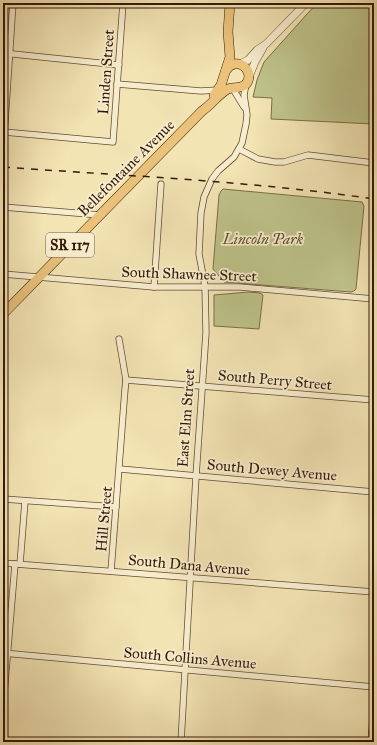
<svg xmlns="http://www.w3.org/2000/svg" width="377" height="745" font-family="'IM FELL Great Primer',serif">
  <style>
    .green { fill: #bec38a; stroke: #786e48 }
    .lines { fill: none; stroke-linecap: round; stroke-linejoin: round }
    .minor-casing { stroke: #634c32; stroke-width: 7 }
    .tertiary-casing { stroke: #634c32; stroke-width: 8 }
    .primary-casing { stroke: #331907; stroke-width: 10 }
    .minor { stroke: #f7edce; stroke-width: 5.5 }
    .tertiary { stroke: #f7edce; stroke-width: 7 }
    .primary { stroke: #eac27a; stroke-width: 9 }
    .rail { stroke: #331907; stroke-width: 1.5; stroke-dasharray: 7 7; stroke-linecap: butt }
    .labels { text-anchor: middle; stroke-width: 3.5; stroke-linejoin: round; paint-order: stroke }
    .shield { fill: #f7edce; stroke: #6e5943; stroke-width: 1 }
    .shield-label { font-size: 14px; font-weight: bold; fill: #331907 }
    .street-label { font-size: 15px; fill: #331907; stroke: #f7edce }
    .park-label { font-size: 15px; font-style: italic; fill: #5d4c2e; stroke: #f7edce }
  </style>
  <rect width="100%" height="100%" fill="#f3e4b4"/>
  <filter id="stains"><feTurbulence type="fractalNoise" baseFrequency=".005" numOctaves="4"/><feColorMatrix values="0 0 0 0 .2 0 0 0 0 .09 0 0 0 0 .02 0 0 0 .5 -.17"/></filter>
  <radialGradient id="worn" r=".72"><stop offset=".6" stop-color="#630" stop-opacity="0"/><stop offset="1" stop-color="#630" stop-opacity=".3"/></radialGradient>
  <!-- green -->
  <g class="green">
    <path d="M 317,3 L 374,3 L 374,124 L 271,119 L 272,98 L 253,97 L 257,80 L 264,62 Z"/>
    <path d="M 223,189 L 362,202 L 364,206 L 356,289 L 354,291 L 351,292 L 224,282 L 213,269 L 219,195 L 221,191 Z"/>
    <path d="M 249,292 L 260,293 L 263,295 L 259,329 L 214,326 L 214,295 Z"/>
  </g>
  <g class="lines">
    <!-- minor casing -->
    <g class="minor-casing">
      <g id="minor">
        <path d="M 3,53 L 119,65"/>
        <path d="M 117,84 L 201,91 L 218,90"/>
        <path d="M 233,89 L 244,107"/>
        <path d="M 4,132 L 113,142 L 123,3"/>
        <path d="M 239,149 L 258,159 L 275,162 L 284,162 L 308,155 L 374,163"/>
        <path d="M 3,152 L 13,3"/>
        <path d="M 3,207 L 100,215"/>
        <path d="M 3,274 L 154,287 L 240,287 L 374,299"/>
        <path d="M 154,287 L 161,184"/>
        <path d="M 126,380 L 374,400"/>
        <path d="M 120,469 L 374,492"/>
        <path d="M 3,499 L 116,507"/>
        <path d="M 3,563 L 374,592"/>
        <path d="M 20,564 L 25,501"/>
        <path d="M 111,571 L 125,389 L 126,380 L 119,339"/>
        <path d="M 3,653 L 374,687"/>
        <path d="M 3,707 L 15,564"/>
        <path d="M 181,742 L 196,476 L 206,333 L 205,286 L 199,254 L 201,213 L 204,197 L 212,179 L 218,171 L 234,157 L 242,143 L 246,124 L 247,115 L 244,95 L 246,84"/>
        <path d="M 371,742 L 374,704"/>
      </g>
    </g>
    <!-- tertiary casing -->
    <g class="tertiary-casing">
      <g id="tertiary">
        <path d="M 240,64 L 248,60 L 257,50 L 266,44 L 306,3"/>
        <path d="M 249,77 L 255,62 L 263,48"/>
      </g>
    </g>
    <!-- primary casing -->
    <g class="primary-casing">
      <g id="primary">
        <path d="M 214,95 L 221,85 L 230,57 L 228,32 L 230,3"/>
        <path d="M 3,314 L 202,111 C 211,105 217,96 226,90 C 232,86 240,90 246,84 C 256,72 238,54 226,70"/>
      </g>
    </g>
    <!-- minor -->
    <use href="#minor" class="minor"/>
    <!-- tertiary -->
    <use href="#tertiary" class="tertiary"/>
    <!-- primary -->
    <use href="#primary" class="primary"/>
    <!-- rail -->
    <path class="rail" d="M 3,167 C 127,176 251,181 374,199"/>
  </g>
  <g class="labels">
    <!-- shield labels -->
    <rect class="shield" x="46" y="233" width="48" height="24" rx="3"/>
    <g class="shield-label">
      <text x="70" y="250">SR 117</text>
    </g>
    <!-- street labels -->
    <g class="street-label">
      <text transform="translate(106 72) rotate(-86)" y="5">Linden Street</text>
      <text transform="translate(126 168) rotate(-45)" y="5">Bellefontaine Avenue</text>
      <text transform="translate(189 274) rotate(2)" y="5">South Shawnee Street</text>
      <text transform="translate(275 380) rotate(5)" y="5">South Perry Street</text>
      <text transform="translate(186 418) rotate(-86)" y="5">East Elm Street</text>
      <text transform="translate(272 470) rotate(5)" y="5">South Dewey Avenue</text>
      <text transform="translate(104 519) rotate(-85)" y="5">Hill Street</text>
      <text transform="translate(189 565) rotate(5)" y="5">South Dana Avenue</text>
      <text transform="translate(190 658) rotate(5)" y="5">South Collins Avenue</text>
    </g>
    <!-- park labels -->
    <g class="park-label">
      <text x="263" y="244">Lincoln Park</text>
    </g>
  </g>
  <!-- margin -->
  <rect width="377" height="745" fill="none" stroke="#f3e4b4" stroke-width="16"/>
  <rect x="4" y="4" width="369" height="737" fill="none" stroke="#331907" stroke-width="2"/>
  <rect x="8" y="8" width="361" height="729" fill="none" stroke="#331907"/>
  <rect width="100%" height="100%" filter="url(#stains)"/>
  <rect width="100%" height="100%" fill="url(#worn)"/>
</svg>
